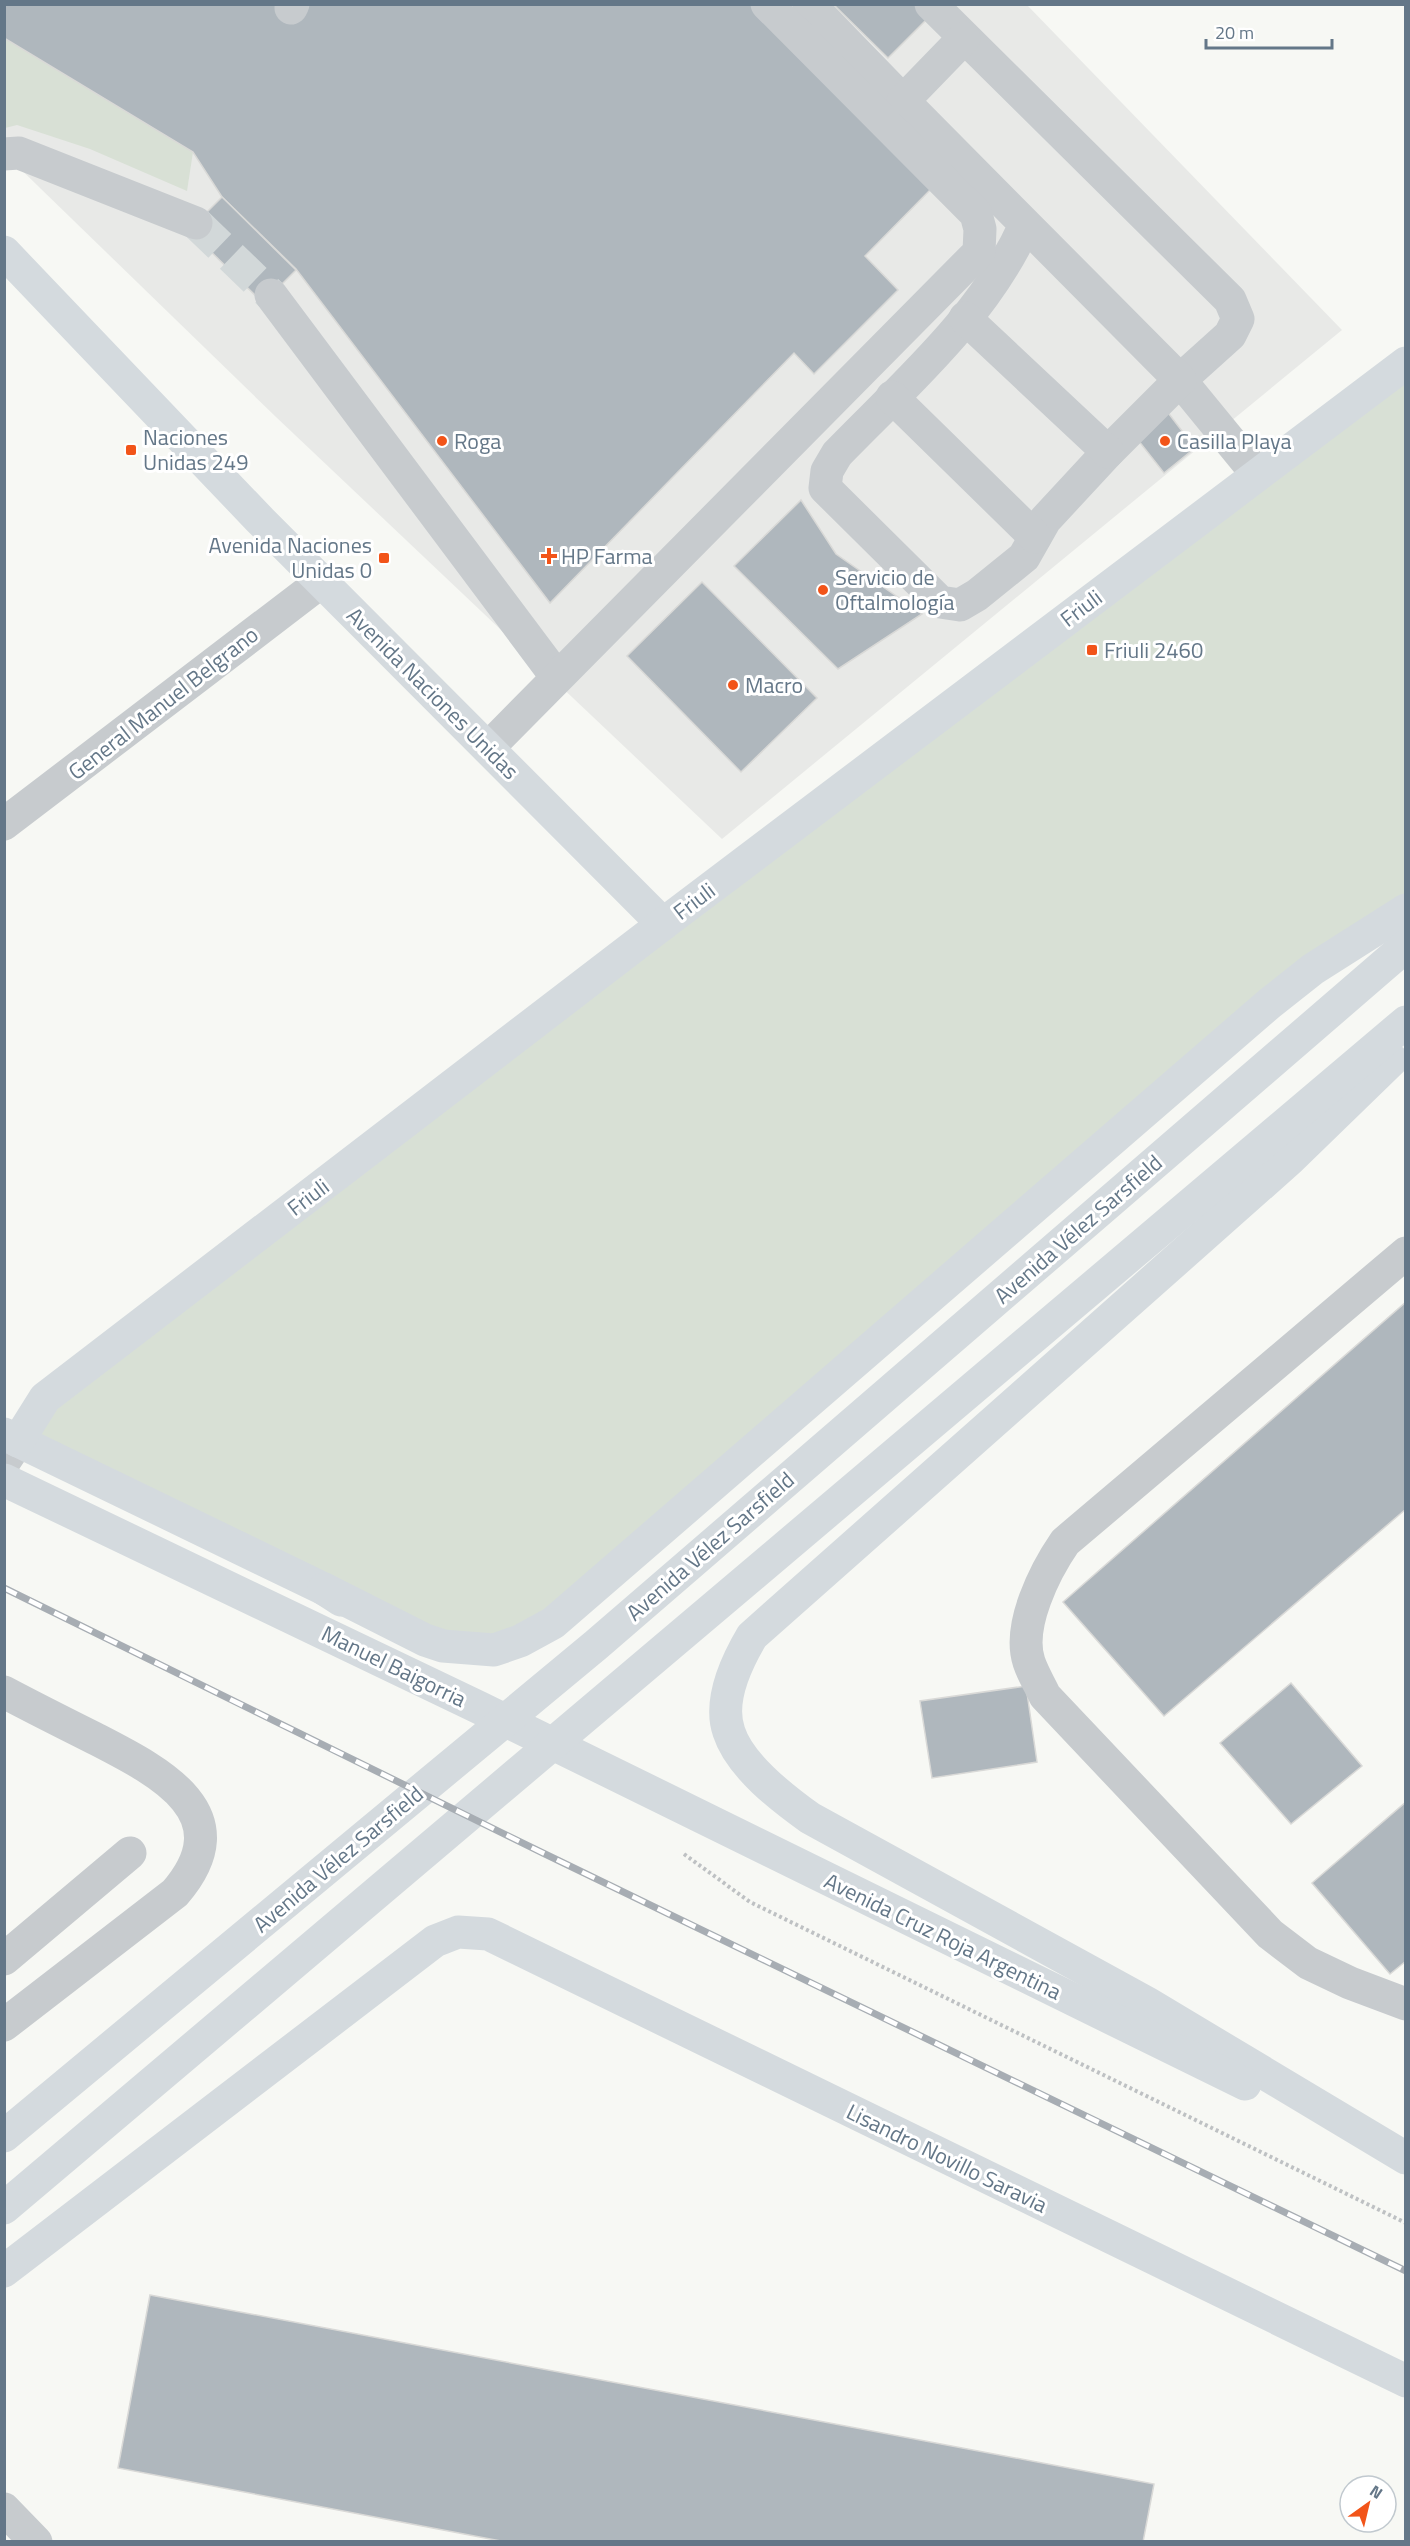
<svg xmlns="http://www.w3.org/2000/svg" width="1410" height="2546" font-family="'Titillium Web',sans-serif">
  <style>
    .built { fill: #e8e9e7 }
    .green { fill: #d8e0d5 }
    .building { fill: #afb7bd; stroke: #d9d9d7; stroke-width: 1.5 }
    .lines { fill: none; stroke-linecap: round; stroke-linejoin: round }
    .minor-tunnel { stroke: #d2d8d9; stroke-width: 33; stroke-dasharray: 33 16; stroke-linecap: butt }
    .path { stroke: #bec1c3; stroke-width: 4; stroke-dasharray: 3 3; stroke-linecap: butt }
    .minor { stroke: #c7cbce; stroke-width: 33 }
    .major { stroke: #d4dade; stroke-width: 33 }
    .rail-casing { stroke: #a7adb3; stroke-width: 7 }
    .rail { stroke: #fff; stroke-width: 4.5; stroke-dasharray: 14; stroke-linecap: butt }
    .poi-dot { fill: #f25419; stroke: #fff; stroke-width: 2 }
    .labels { text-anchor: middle; stroke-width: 6; stroke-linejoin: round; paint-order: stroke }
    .poi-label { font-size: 22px; fill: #647788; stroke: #fff; text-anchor: start }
    .street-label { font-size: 22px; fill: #647788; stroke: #fff }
  </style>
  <rect width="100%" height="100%" fill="#f7f8f4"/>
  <!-- built -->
  <path class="built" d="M 4,5 L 1027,5 L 1342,330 L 722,839 L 276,417 L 5,154 Z"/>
  <!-- green -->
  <g class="green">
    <path d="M 4,38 L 193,152 L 187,191 L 90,149 L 17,125 L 5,128 Z"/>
    <path d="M 1405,363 L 1405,910 L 553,1623 L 443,1646 L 18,1441 L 45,1398 Z"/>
  </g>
  <!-- building -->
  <g class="building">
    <path d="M 4,4 L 750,4 L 934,186 L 865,256 L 898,290 L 814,374 L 794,353 L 550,603 L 296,269 L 222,197 L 193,152 L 4,38 Z"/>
    <path d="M 833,4 L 916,4 L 929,17 L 888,58 Z"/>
    <path d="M 222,197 L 296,270 L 263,303 L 189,230 Z"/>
    <path d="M 1166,410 L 1195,448 L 1164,473 L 1134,435 Z"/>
    <path d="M 801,500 L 836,554 L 922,614 L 838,669 L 734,566 Z"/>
    <path d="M 702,582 L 817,698 L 741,772 L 627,656 Z"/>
    <path d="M 1406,1302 L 1406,1509 L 1164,1716 L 1063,1602 Z"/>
    <path d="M 1291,1683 L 1362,1766 L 1291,1824 L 1220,1743 Z"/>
    <path d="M 1026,1686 L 1037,1762 L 932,1778 L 920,1701 Z"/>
    <path d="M 1406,1802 L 1406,1961 L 1390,1974 L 1312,1883 Z"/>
    <path d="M 150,2295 L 1154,2484 L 1143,2542 L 506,2542 L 118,2468 Z"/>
  </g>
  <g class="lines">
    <!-- minor-tunnel -->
    <path class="minor-tunnel" d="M 196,223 L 271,295"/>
    <!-- path -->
    <path class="path" d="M 684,1854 L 750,1902 L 1406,2223"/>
    <!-- minor -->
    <g class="minor">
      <path d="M 809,4 L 903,101"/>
      <path d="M 931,4 L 1230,300 L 1238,319 L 1230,335 L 1180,380 L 1257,474"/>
      <path d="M 291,8 L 293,4"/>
      <path d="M 964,38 L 903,101 L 1180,380 L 1108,452 L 1045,520 L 1024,557 L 977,595 L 960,605 L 940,602 L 825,488 L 827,471 L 837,454 C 905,384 985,315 1025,225"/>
      <path d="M 4,154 L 19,153 L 196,223"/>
      <path d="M 271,295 L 556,676"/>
      <path d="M 965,318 L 1108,452"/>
      <path d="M 892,397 L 1035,537"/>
      <path d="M 488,748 L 979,252 L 980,229 L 976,214 L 767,4"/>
      <path d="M 4,824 L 321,582"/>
      <path d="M 1406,1253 L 1065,1542 C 1045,1571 1017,1626 1029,1662 C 1033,1674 1040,1685 1045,1696 L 1270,1934 L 1308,1963 L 1350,1983 L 1406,2004"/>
      <path d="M 4,1462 L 18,1441"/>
      <path d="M 4,1692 C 34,1708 64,1723 94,1738 C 158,1771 244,1813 175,1893 L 4,2025"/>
      <path d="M 4,1959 L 130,1853"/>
      <path d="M 4,2509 L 36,2542"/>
    </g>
    <!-- major -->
    <g class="major">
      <path d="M 4,252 L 259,519 L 663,924"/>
      <path d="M 1392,1060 L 1289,1160 L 752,1636 C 736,1663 718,1701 729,1732 C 740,1766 782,1798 810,1818 L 1147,2003 L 1406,2158"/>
      <path d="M 4,1434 L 324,1589 L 341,1600"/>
      <path d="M 18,1441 L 45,1398 L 663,924 L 1406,363"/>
      <path d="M 4,1480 L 480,1708 L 1245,2084"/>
      <path d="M 324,1589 L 425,1640 L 443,1646 L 494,1650 L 520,1641 L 553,1623 L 1270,1003 L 1313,969 L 1406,910"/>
      <path d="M 4,2136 L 596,1645 L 1406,946"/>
      <path d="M 4,2208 L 1406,1022"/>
      <path d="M 4,2271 L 435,1941 L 458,1932 L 488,1934 L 1406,2381"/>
    </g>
    <!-- rail casing -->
    <g class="rail-casing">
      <path id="rail" d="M 4,1588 L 545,1854 L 1406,2271"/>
    </g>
    <!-- rail -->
    <use href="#rail" class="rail"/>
  </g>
  <!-- markers -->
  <g class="poi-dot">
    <circle cx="442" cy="441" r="6"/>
    <circle cx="1165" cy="441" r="6"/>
    <rect x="125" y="444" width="12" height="12" rx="3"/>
    <path d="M546 547h6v6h6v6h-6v6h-6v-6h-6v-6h6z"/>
    <rect x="378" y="552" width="12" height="12" rx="3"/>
    <circle cx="823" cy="590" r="6"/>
    <rect x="1086" y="644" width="12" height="12" rx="3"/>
    <circle cx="733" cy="685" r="6"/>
  </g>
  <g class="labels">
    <!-- poi labels -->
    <g class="poi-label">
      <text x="143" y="445">Naciones<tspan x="143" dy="25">Unidas 249</tspan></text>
      <text x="454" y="449">Roga</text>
      <text x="1177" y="449">Casilla Playa</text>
      <text x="372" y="553" text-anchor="end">Avenida Naciones<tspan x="372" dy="25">Unidas 0</tspan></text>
      <text x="561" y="564">HP Farma</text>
      <text x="835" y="585">Servicio de<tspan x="835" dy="25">Oftalmología</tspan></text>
      <text x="1104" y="658">Friuli 2460</text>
      <text x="745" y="693">Macro</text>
    </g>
    <!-- street labels -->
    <g class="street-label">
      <text transform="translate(1081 608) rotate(-37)" y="8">Friuli</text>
      <text transform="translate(433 693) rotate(45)" y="8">Avenida Naciones Unidas</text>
      <text transform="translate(163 703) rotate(-38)" y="8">General Manuel Belgrano</text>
      <text transform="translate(694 901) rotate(-37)" y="8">Friuli</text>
      <text transform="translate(308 1197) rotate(-37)" y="8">Friuli</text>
      <text transform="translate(1078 1229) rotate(-41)" y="8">Avenida Vélez Sarsfield</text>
      <text transform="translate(710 1546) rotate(-41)" y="8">Avenida Vélez Sarsfield</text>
      <text transform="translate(394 1666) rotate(26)" y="8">Manuel Baigorria</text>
      <text transform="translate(338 1859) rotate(-40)" y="8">Avenida Vélez Sarsfield</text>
      <text transform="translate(943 1936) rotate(26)" y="8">Avenida Cruz Roja Argentina</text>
      <text transform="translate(947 2158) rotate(26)" y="8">Lisandro Novillo Saravia</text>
    </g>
  </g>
  <!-- border -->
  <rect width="1410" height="2546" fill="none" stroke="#647788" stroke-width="12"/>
  <!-- north arrow -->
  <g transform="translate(1368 2504) rotate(34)"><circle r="28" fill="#ffffff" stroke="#c1c9cf" stroke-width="1.5"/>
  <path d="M0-4.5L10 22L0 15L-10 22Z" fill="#f25419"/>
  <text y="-9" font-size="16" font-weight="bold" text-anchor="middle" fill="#647788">N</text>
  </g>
  <!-- scale -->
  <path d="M1206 39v9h126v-9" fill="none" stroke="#647788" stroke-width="3"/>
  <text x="1215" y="39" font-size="18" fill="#647788" stroke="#ffffff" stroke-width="4.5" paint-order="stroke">20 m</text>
</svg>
